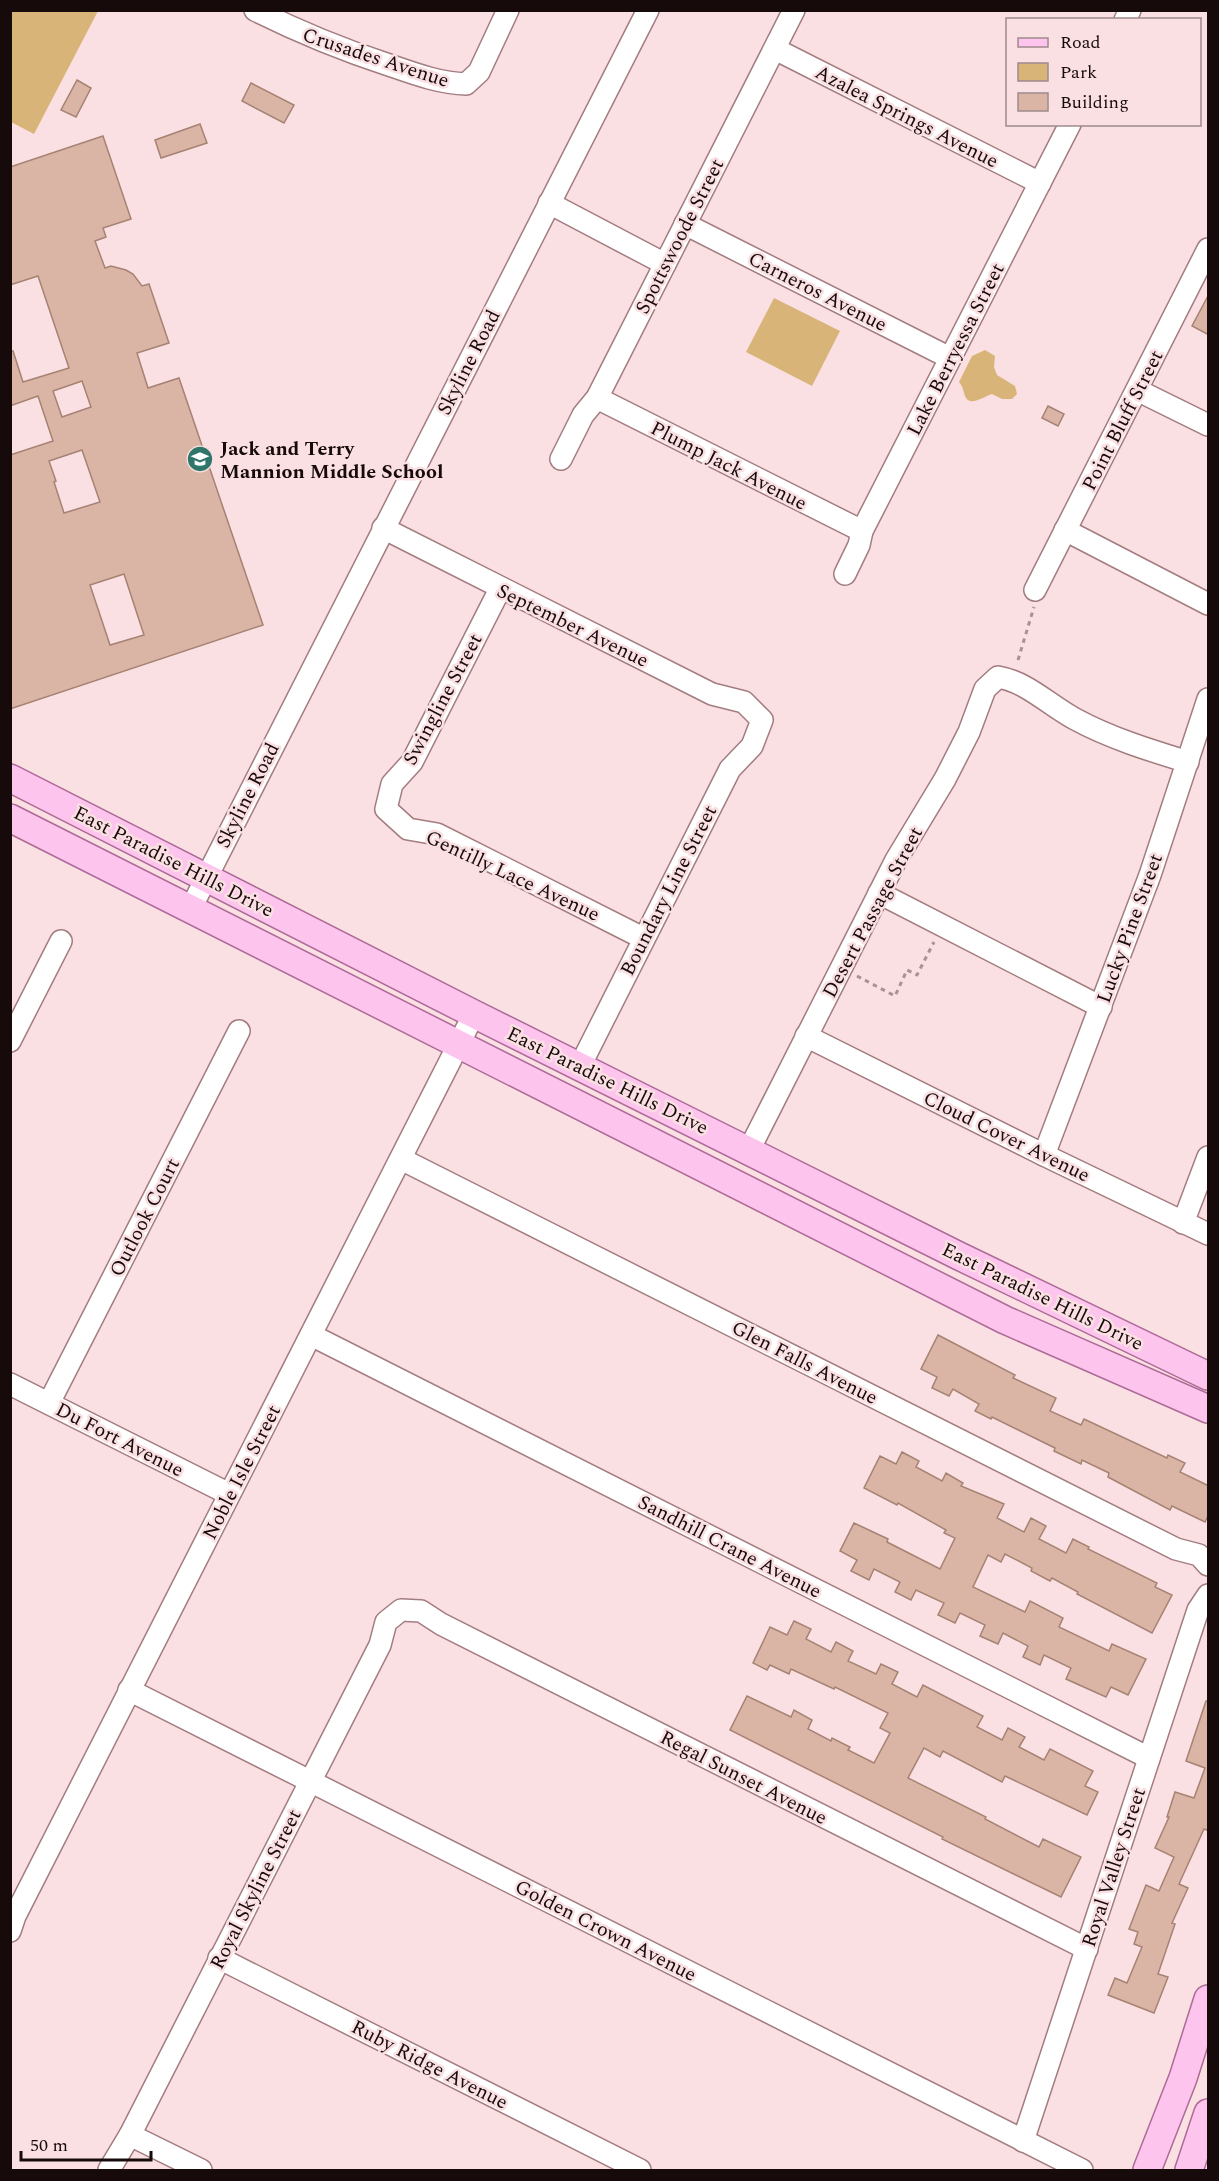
<svg xmlns="http://www.w3.org/2000/svg" width="1219" height="2181" font-family="Spectral,serif">
  <style>
    .green { fill: #d9b479 }
    .building { fill: #dab5a5; stroke: #a58273; stroke-width: 1.5; fill-rule: evenodd }
    .lines { fill: none; stroke-linecap: round; stroke-linejoin: round }
    .minor-casing { stroke: #a37c80; stroke-width: 24 }
    .major-casing { stroke: #ac6a97; stroke-width: 30 }
    .path { stroke: #a79294; stroke-width: 3; stroke-dasharray: 4.5 4.5; stroke-linecap: butt }
    .minor { stroke: #fff; stroke-width: 21 }
    .major { stroke: #fdc4ee; stroke-width: 27 }
    .labels { text-anchor: middle; stroke-width: 5; stroke-linejoin: round; paint-order: stroke }
    .street-label { font-size: 20px; fill: #170a0b; stroke: #fae0e2 }
    .poi-label { font-size: 20px; font-weight: bold; fill: #170a0b; stroke: #fae0e2; text-anchor: start }
  </style>
  <rect width="100%" height="100%" fill="#fae0e2"/>
  <!-- green -->
  <g class="green">
    <path d="M 10,11 L 98,11 L 34,134 L 11,122 Z"/>
    <path d="M 774,298 L 840,331 L 812,386 L 746,352 Z"/>
    <path d="M 985,350 L 995,356 L 994,367 L 997,375 L 1015,386 L 1017,394 L 1012,399 L 1002,399 L 992,394 C 984,396 970,408 965,396 C 963,390 963,387 959,382 L 972,356 Z"/>
  </g>
  <!-- building -->
  <g class="building">
    <path d="M 77,80 L 91,88 L 76,117 L 61,110 Z"/>
    <path d="M 251,83 L 294,105 L 284,123 L 242,101 Z"/>
    <path d="M 200,124 L 207,143 L 161,158 L 155,140 Z"/>
    <path d="M 103,136 L 131,219 L 103,228 L 106,237 L 95,241 L 105,268 L 111,266 L 126,270 L 133,274 L 142,286 L 149,284 L 169,343 L 137,353 L 148,388 L 179,378 L 263,625 L 10,709 L 10,455 L 53,441 L 38,396 L 10,406 L 10,352 L 13,351 L 23,382 L 69,368 L 38,276 L 10,285 L 10,167 ZM 82,381 L 91,407 L 62,417 L 53,391 ZM 82,450 L 100,502 L 64,513 L 54,482 L 56,481 L 49,461 ZM 124,574 L 144,635 L 110,645 L 90,585 Z"/>
    <path d="M 1209,294 L 1209,335 L 1192,326 Z"/>
    <path d="M 1048,406 L 1064,414 L 1058,426 L 1042,418 Z"/>
    <path d="M 938,1335 L 1015,1375 L 1013,1378 L 1056,1398 L 1050,1411 L 1081,1425 L 1084,1419 L 1167,1458 L 1168,1455 L 1185,1463 L 1180,1472 L 1209,1486 L 1209,1514 L 1205,1522 L 1172,1506 L 1170,1510 L 1108,1477 L 1109,1473 L 1082,1460 L 1081,1464 L 1054,1451 L 1055,1448 L 992,1417 L 991,1419 L 975,1411 L 979,1404 L 953,1389 L 949,1396 L 932,1388 L 937,1377 L 921,1369 Z"/>
    <path d="M 902,1452 L 919,1461 L 916,1467 L 942,1481 L 946,1473 L 963,1483 L 961,1486 L 1004,1504 L 997,1518 L 1024,1532 L 1031,1518 L 1046,1526 L 1039,1539 L 1066,1553 L 1073,1539 L 1089,1547 L 1088,1549 L 1157,1583 L 1155,1587 L 1172,1595 L 1152,1633 L 1077,1594 L 1078,1592 L 1052,1578 L 1050,1581 L 1031,1571 L 1032,1568 L 1005,1554 L 1001,1562 L 988,1555 L 973,1587 L 1025,1612 L 1030,1601 L 1063,1618 L 1059,1627 L 1109,1651 L 1112,1644 L 1146,1659 L 1128,1695 L 1111,1687 L 1106,1697 L 1066,1679 L 1071,1668 L 1044,1655 L 1040,1665 L 1023,1657 L 1028,1646 L 1003,1633 L 998,1644 L 980,1636 L 985,1625 L 960,1613 L 955,1623 L 938,1615 L 944,1603 L 916,1590 L 911,1600 L 895,1592 L 900,1582 L 874,1569 L 869,1580 L 851,1571 L 857,1560 L 840,1551 L 854,1523 L 888,1539 L 887,1542 L 940,1569 L 955,1538 L 944,1533 L 946,1530 L 898,1503 L 897,1505 L 864,1488 L 880,1456 L 896,1464 Z"/>
    <path d="M 794,1621 L 811,1629 L 806,1639 L 831,1652 L 836,1642 L 853,1651 L 848,1661 L 876,1674 L 881,1664 L 898,1672 L 892,1684 L 917,1697 L 923,1685 L 983,1716 L 977,1727 L 1002,1740 L 1008,1728 L 1025,1737 L 1019,1747 L 1044,1760 L 1050,1749 L 1093,1771 L 1085,1786 L 1098,1792 L 1087,1815 L 1005,1776 L 1002,1782 L 943,1751 L 940,1757 L 924,1748 L 908,1778 L 986,1817 L 985,1819 L 1039,1847 L 1043,1839 L 1081,1857 L 1061,1897 L 942,1839 L 943,1837 L 730,1730 L 747,1696 L 791,1717 L 794,1710 L 812,1720 L 808,1729 L 831,1741 L 832,1738 L 850,1747 L 848,1750 L 874,1763 L 890,1733 L 880,1728 L 888,1713 L 835,1687 L 834,1689 L 791,1669 L 789,1674 L 770,1665 L 767,1670 L 753,1663 L 770,1627 L 787,1635 Z"/>
    <path d="M 1206,1701 L 1209,1701 L 1209,1831 L 1204,1829 L 1179,1884 L 1188,1888 L 1172,1923 L 1175,1924 L 1158,1974 L 1168,1977 L 1154,2013 L 1108,1995 L 1115,1978 L 1127,1983 L 1142,1947 L 1134,1944 L 1138,1932 L 1129,1929 L 1146,1885 L 1159,1891 L 1174,1857 L 1155,1848 L 1169,1817 L 1167,1817 L 1175,1792 L 1194,1798 L 1205,1768 L 1186,1761 Z"/>
  </g>
  <g class="lines">
    <!-- minor casing -->
    <g class="minor-casing">
      <g id="minor">
        <path d="M 255,10 C 299,32 343,50 389,65 C 415,74 439,83 466,84 L 479,72 L 508,10"/>
        <path d="M 1125,20 L 1130,10"/>
        <path d="M 775,49 L 1040,183"/>
        <path d="M 549,203 L 665,264"/>
        <path d="M 685,224 L 950,358"/>
        <path d="M 1137,390 L 1208,425"/>
        <path d="M 597,398 L 862,531"/>
        <path d="M 561,459 L 583,415 L 597,398 L 794,10"/>
        <path d="M 383,528 L 712,694 L 744,702 L 762,720 L 752,746 L 730,769 L 580,1066"/>
        <path d="M 1065,530 L 1208,604"/>
        <path d="M 845,574 L 859,545 L 862,531 L 1070,124"/>
        <path d="M 500,589 L 412,762 L 392,784 L 386,809 L 408,829 L 437,834 L 643,938"/>
        <path d="M 1035,590 L 1208,249"/>
        <path d="M 879,893 L 1101,1007"/>
        <path d="M 191,908 L 648,10"/>
        <path d="M 806,1036 L 1044,1155 L 1208,1234"/>
        <path d="M 10,1041 L 61,941"/>
        <path d="M 749,1150 L 896,860 L 945,779 L 969,732 L 985,689 L 998,677 C 1027,682 1049,705 1075,719 C 1110,738 1149,750 1188,762"/>
        <path d="M 1044,1155 L 1150,875 L 1208,699"/>
        <path d="M 401,1159 L 1176,1549 L 1199,1555 L 1208,1565"/>
        <path d="M 1183,1223 L 1208,1157"/>
        <path d="M 311,1335 L 1149,1758"/>
        <path d="M 10,1384 L 229,1494"/>
        <path d="M 49,1403 L 239,1031"/>
        <path d="M 129,1690 L 1082,2170"/>
        <path d="M 10,1931 L 15,1916 L 474,1014"/>
        <path d="M 219,1958 L 640,2170"/>
        <path d="M 130,2135 L 201,2170"/>
        <path d="M 1023,2141 L 1198,1610 L 1208,1595"/>
        <path d="M 109,2170 L 130,2135 L 380,1645 L 386,1622 L 401,1610 L 421,1611 L 441,1624 L 1087,1949"/>
      </g>
    </g>
    <!-- major casing -->
    <g class="major-casing">
      <g id="major">
        <path d="M 10,778 L 474,1014 L 959,1256 L 1208,1376"/>
        <path d="M 10,818 L 1005,1320 L 1208,1409"/>
        <path d="M 1147,2170 L 1183,2078 L 1208,1999"/>
        <path d="M 1189,2170 L 1208,2113"/>
      </g>
    </g>
    <!-- path -->
    <g class="path">
      <path d="M 1018,660 L 1034,607"/>
      <path d="M 857,976 L 895,996 L 907,970 L 917,975 L 934,942"/>
    </g>
    <!-- minor -->
    <use href="#minor" class="minor"/>
    <!-- major -->
    <use href="#major" class="major"/>
  </g>
  <!-- icons -->
  <defs>
    <g id="school-disc" transform="scale(1.35)"><circle r="9.5" fill="#2f756a" stroke="#fae0e2"/><path d="M0-5L7-2L0 1L-7-2ZM-4 1L0 2.5L4 1V4Q0 6-4 4Z" fill="#fff"/></g>
  </defs>
  <g fill-rule="evenodd">
    <use href="#school-disc" x="200" y="459"/>
  </g>
  <g class="labels">
    <!-- street labels -->
    <g class="street-label">
      <text transform="translate(376 57) rotate(18)" y="7">Crusades Avenue</text>
      <text transform="translate(907 116) rotate(27)" y="7">Azalea Springs Avenue</text>
      <text transform="translate(679 236) rotate(-63)" y="7">Spottswoode Street</text>
      <text transform="translate(818 291) rotate(27)" y="7">Carneros Avenue</text>
      <text transform="translate(955 349) rotate(-63)" y="7">Lake Berryessa Street</text>
      <text transform="translate(468 362) rotate(-63)" y="7">Skyline Road</text>
      <text transform="translate(1122 420) rotate(-63)" y="7">Point Bluff Street</text>
      <text transform="translate(729 465) rotate(27)" y="7">Plump Jack Avenue</text>
      <text transform="translate(573 625) rotate(26)" y="7">September Avenue</text>
      <text transform="translate(442 699) rotate(-62)" y="7">Swingline Street</text>
      <text transform="translate(247 795) rotate(-63)" y="7">Skyline Road</text>
      <text transform="translate(174 861) rotate(27)" y="7">East Paradise Hills Drive</text>
      <text transform="translate(513 875) rotate(25)" y="7">Gentilly Lace Avenue</text>
      <text transform="translate(668 890) rotate(-63)" y="7">Boundary Line Street</text>
      <text transform="translate(872 912) rotate(-62)" y="7">Desert Passage Street</text>
      <text transform="translate(1129 928) rotate(-70)" y="7">Lucky Pine Street</text>
      <text transform="translate(608 1080) rotate(26)" y="7">East Paradise Hills Drive</text>
      <text transform="translate(1007 1136) rotate(26)" y="7">Cloud Cover Avenue</text>
      <text transform="translate(144 1217) rotate(-63)" y="7">Outlook Court</text>
      <text transform="translate(1043 1296) rotate(26)" y="7">East Paradise Hills Drive</text>
      <text transform="translate(805 1362) rotate(27)" y="7">Glen Falls Avenue</text>
      <text transform="translate(120 1439) rotate(27)" y="7">Du Fort Avenue</text>
      <text transform="translate(241 1472) rotate(-63)" y="7">Noble Isle Street</text>
      <text transform="translate(730 1546) rotate(27)" y="7">Sandhill Crane Avenue</text>
      <text transform="translate(744 1777) rotate(27)" y="7">Regal Sunset Avenue</text>
      <text transform="translate(1113 1867) rotate(-72)" y="7">Royal Valley Street</text>
      <text transform="translate(255 1889) rotate(-63)" y="7">Royal Skyline Street</text>
      <text transform="translate(606 1930) rotate(27)" y="7">Golden Crown Avenue</text>
      <text transform="translate(430 2064) rotate(27)" y="7">Ruby Ridge Avenue</text>
    </g>
    <!-- poi labels -->
    <g class="poi-label">
      <text x="220" y="455">Jack and Terry<tspan x="220" dy="23">Mannion Middle School</tspan></text>
    </g>
  </g>
  <!-- border -->
  <rect width="1219" height="2181" fill="none" stroke="#170a0b" stroke-width="24"/>
  <!-- legend -->
  <rect x="1006" y="18" width="195" height="108" fill="#fae0e2" stroke="#9f8a8c" stroke-width="1.5"/>
  <rect x="1018" y="38" width="30" height="9" fill="#fdc4ee" stroke="#9f8a8c" stroke-width="1.5"/>
  <text x="1060" y="48" font-size="18" fill="#170a0b">Road</text>
  <rect x="1018" y="63" width="30" height="18" fill="#d9b479" stroke="#9f8a8c" stroke-width="1.5"/>
  <text x="1060" y="78" font-size="18" fill="#170a0b">Park</text>
  <rect x="1018" y="93" width="30" height="18" fill="#dab5a5" stroke="#9f8a8c" stroke-width="1.5"/>
  <text x="1060" y="108" font-size="18" fill="#170a0b">Building</text>
  <!-- scale -->
  <path d="M21 2151v9h130v-9" fill="none" stroke="#170a0b" stroke-width="3"/>
  <text x="30" y="2151" font-size="18" fill="#170a0b" stroke="#fae0e2" stroke-width="4.5" paint-order="stroke">50 m</text>
</svg>
